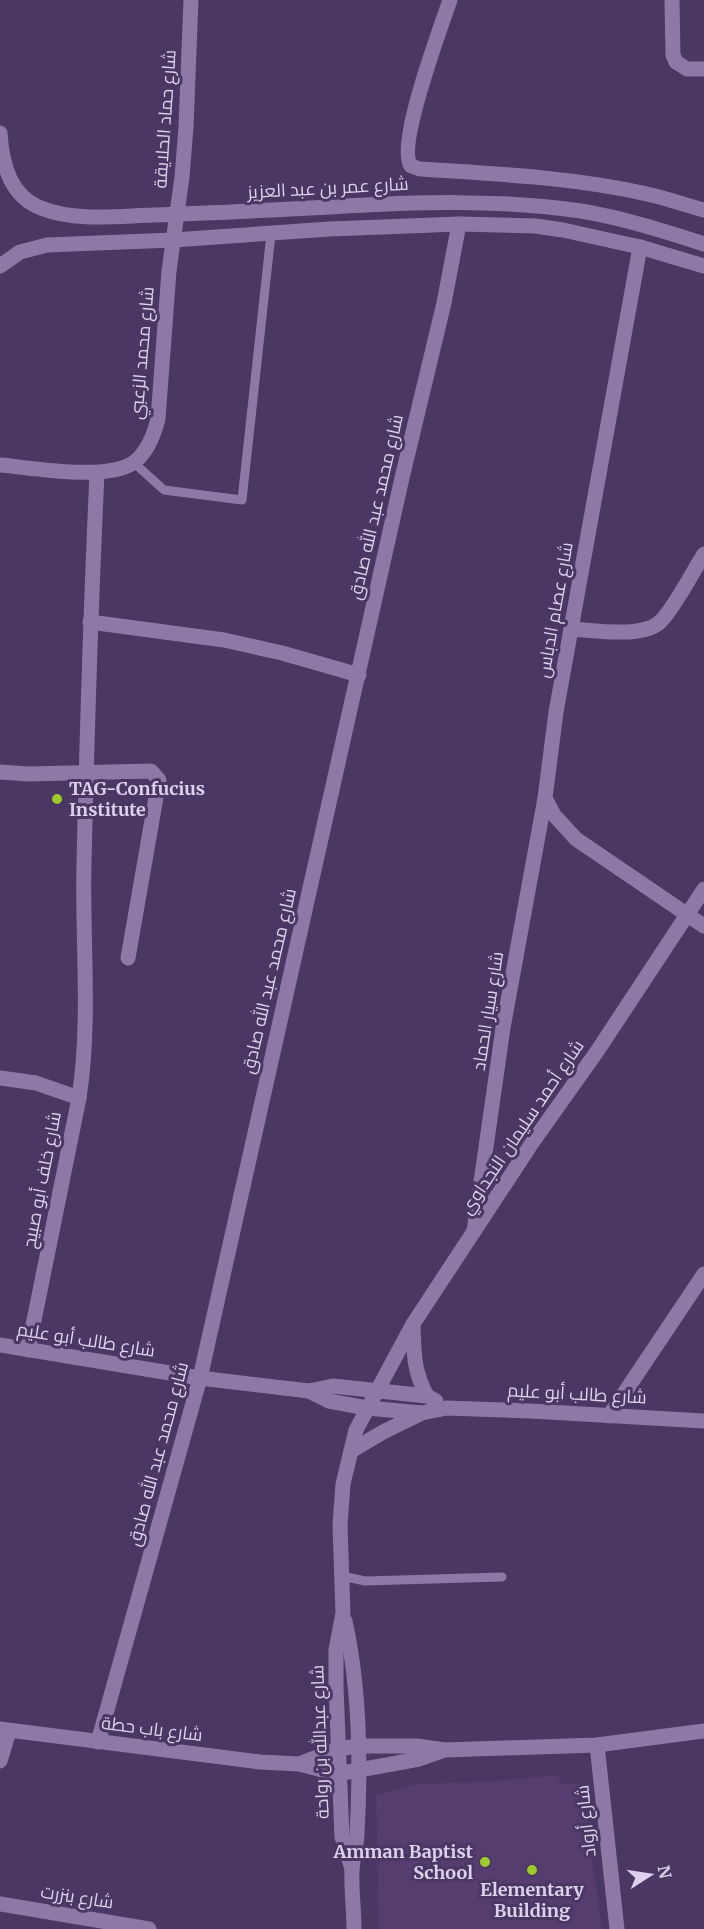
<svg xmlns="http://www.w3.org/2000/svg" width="704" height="1929" font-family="Merriweather,Cairo,serif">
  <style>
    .built { fill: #553d70 }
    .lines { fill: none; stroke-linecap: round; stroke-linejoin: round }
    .lane { stroke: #8d78a8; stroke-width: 9 }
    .street { stroke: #8d78a8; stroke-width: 15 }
    .secondary { stroke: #8d78a8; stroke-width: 15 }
    .poi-dot { fill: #9fca2c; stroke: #4b3763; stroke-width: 2 }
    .labels { text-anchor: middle; stroke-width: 6; stroke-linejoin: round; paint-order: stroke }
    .street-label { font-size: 18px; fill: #ddd2ed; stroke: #4b3763 }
    .poi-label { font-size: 18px; font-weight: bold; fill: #ddd2ed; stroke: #4b3763; text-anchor: start }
  </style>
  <rect width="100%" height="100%" fill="#4b3763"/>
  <!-- built -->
  <path class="built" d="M 559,1775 L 560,1784 L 582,1784 L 602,1929 L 379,1929 L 376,1795 L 418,1784 L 483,1782 Z"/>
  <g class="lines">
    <!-- lane -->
    <g class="lane">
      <path d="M 133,462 L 164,490 L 242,500 L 271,234"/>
      <path d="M 342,1576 L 365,1581 L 502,1577"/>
    </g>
    <!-- street -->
    <g class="street">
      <path d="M 450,0 C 441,27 396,146 411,166 L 420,169 C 496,174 572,177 647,194 C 666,198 685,205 704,210"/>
      <path d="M 672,0 L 673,55 L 676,62 L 687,69 L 704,69"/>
      <path d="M 640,247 L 556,712 L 545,798 L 554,815 L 576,839 L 704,926"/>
      <path d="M 0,465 C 34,468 105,481 133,463 C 147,453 154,435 158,419 L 169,271 L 182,177 L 186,127 L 191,0"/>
      <path d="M 90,622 L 224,640 L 282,653 L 359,675"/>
      <path d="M 571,629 C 594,630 644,639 661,621 C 676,605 692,573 704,554"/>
      <path d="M 0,772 L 28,774 L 151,771 L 159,780 L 128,958"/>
      <path d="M 0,1078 L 36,1083 L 79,1098 L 28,1350"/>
      <path d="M 79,1098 C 91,1020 82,942 84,863 C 87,733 91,603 97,473"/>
      <path d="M 474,1231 L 503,1028 L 545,798"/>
      <path d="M 0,1345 L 200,1378 L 309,1391 L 329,1401 L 367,1408 L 422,1413 L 447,1408 L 531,1411 L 704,1421"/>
      <path d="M 309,1391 L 333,1386 L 427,1396 L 436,1401"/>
      <path d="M 609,1416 L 704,1274"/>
      <path d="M 0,1729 L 260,1762 L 299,1764 L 338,1774"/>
      <path d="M 98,1742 L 200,1378 L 402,478 L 444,303 L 459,224"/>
      <path d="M 597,1745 L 617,1929"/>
      <path d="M 0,1761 L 9,1731"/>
      <path d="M 299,1764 L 338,1749"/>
      <path d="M 0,1904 L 149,1929"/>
    </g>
    <!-- secondary -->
    <g class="secondary">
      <path d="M 0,133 C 2,164 10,196 41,208 C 76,222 118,216 154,215 C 213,213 272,210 331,207 C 414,202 499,199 581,211 C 623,218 664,231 704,244"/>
      <path d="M 0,266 L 20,252 L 47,245 L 173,240 L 330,229 L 459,224 L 535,226 L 563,230 L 640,247 L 704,266"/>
      <path d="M 413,1324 C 414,1352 413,1370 427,1396"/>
      <path d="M 351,1451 L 383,1432 L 422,1413"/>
      <path d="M 345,1621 C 360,1689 361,1763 357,1833 C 357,1845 353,1857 352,1869 C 351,1889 354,1909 354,1929"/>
      <path d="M 338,1749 L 358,1746 L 417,1746 L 445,1750 L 597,1745 L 704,1731"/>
      <path d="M 348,1772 L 419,1759 L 442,1751"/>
      <path d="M 352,1869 L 342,1837 L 336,1687 L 336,1650 L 343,1613 L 340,1525 L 343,1484 L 356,1430 L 413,1324 L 532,1143 L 598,1050 L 704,889"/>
    </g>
  </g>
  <!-- markers -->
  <g class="poi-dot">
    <circle cx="57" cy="799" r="6"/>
    <circle cx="485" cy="1862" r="6"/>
    <circle cx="532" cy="1870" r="6"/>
  </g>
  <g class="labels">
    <!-- street labels -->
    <g class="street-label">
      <text transform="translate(165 119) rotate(-86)" y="6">شارع حماد الحلايقة</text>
      <text transform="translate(328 188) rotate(-3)" y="6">شارع عمر بن عبد العزيز</text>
      <text transform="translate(142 353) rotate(-85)" y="6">شارع محمد الزعبي</text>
      <text transform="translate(376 507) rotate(-77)" y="6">شارع محمد عبد الله صادق</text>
      <text transform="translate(555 610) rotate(-80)" y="6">شارع عصام الدباس</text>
      <text transform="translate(269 981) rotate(-77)" y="6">شارع محمد عبد الله صادق</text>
      <text transform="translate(488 1011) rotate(-81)" y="6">شارع سيار الحماد</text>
      <text transform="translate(522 1127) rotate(-56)" y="6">شارع أحمد سليمان النجداوي</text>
      <text transform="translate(42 1180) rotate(-79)" y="6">شارع خلف أبو صبيح</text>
      <text transform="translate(86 1340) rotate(9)" y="6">شارع طالب أبو عليم</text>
      <text transform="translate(577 1394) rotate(3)" y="6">شارع طالب أبو عليم</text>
      <text transform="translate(158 1454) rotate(-75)" y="6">شارع محمد عبد الله صادق</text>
      <text transform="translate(152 1729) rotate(7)" y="6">شارع باب حطة</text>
      <text transform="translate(320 1742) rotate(-92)" y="6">شارع عبدالله بن رواحة</text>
      <text transform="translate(586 1821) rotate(-96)" y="6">شارع أرواد</text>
      <text transform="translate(77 1897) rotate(9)" y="6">شارع بنزرت</text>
    </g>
    <!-- poi labels -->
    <g class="poi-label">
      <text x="69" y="795">TAG-Confucius<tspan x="69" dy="21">Institute</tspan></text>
      <text x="473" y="1858" text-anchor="end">Amman Baptist<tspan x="473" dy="21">School</tspan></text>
      <text x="532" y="1896" text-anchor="middle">Elementary<tspan x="532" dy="21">Building</tspan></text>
    </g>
  </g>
  <!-- north arrow -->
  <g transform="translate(650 1875) rotate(78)" stroke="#4b3763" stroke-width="4.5" paint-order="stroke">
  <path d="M0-4.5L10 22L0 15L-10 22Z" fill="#ddd2ed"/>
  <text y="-9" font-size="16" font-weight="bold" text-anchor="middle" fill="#ddd2ed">N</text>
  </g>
</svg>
